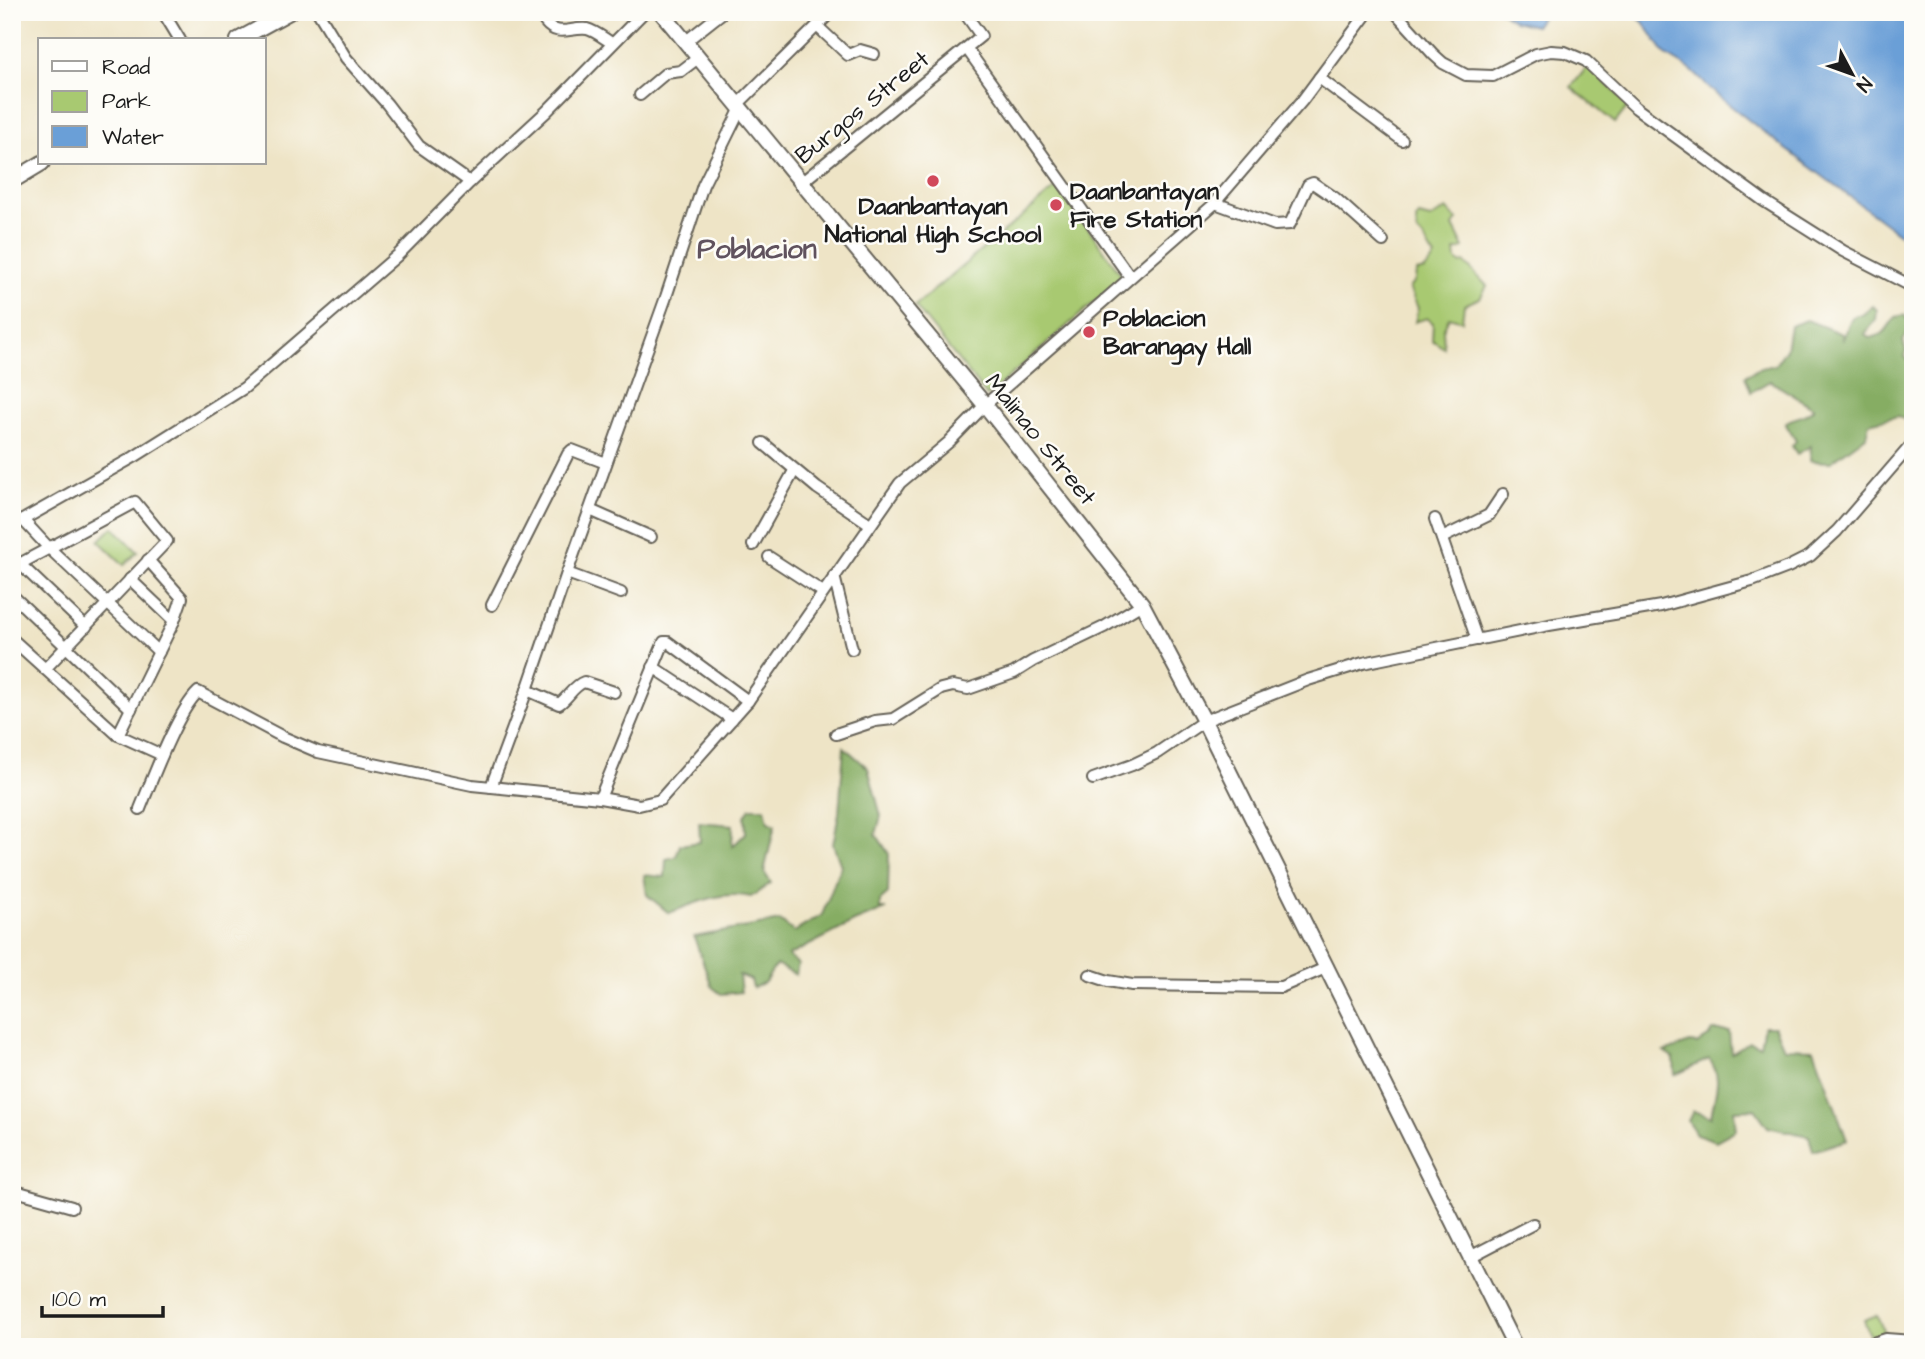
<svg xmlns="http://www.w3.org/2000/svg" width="1925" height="1359" font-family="'Architects Daughter',sans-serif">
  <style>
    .green { fill: #a8c971; stroke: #627246; stroke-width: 2 }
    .forest { fill: #86ad63; stroke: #516440; stroke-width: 2 }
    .water { fill: #6a9fd7; stroke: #435e7a; stroke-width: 2 }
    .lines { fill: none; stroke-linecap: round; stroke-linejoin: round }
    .minor-casing { stroke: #666258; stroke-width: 14 }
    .major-casing { stroke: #666258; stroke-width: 18 }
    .minor { stroke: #fff; stroke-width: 10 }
    .major { stroke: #fff; stroke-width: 14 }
    .poi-dot { fill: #d1495b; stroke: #fdfcf7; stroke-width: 2.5 }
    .labels { text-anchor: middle; stroke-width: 5; stroke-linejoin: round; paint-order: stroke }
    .street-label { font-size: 24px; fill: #1c1c1c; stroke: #fdfcf7 }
    .poi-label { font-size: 24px; font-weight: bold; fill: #1c1c1c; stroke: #fdfcf7; text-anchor: start }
    .quarter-label { font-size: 28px; font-weight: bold; fill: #60525e; stroke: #fdfcf7 }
  </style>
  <rect width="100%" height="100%" fill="#fdfcf7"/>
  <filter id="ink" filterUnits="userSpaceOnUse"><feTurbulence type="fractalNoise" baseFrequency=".0143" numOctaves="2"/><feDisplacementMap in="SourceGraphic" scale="14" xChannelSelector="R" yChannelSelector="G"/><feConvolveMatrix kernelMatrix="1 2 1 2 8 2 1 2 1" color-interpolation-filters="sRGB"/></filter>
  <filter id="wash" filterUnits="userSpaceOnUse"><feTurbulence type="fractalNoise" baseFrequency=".00686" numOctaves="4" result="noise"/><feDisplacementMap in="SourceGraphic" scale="28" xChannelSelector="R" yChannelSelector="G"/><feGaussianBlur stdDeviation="1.57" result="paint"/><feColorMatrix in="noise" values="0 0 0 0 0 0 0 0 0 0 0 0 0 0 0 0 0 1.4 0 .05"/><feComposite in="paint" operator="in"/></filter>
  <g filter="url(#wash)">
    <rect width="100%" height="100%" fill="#eee4c6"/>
    <!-- green -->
    <g class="green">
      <path d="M 1588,66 L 1629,105 L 1615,123 L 1571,87 Z"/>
      <path d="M 1058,186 L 1123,277 L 987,396 L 915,306 Z"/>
      <path d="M 1446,209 L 1457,220 L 1453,226 L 1464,248 L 1455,251 L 1456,260 L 1461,264 L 1464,262 L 1487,286 L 1480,298 L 1464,305 L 1462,321 L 1449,317 L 1443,330 L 1444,348 L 1432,340 L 1433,323 L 1427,318 L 1415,322 L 1418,308 L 1409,288 L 1415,281 L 1416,272 L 1425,270 L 1435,257 C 1428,249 1426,238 1417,232 L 1416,220 L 1419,216 L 1430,219 Z"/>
      <path d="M 113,527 L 138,552 L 124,565 L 99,541 Z"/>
      <path d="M 1877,1315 L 1885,1335 L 1871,1338 L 1864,1320 Z"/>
    </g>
    <!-- forest -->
    <g class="forest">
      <path d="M 1873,306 L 1877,310 L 1876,320 L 1865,334 L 1869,338 C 1889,334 1884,330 1896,317 L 1904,315 L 1912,324 L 1903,341 L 1906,351 L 1905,357 L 1910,362 L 1913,360 L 1913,425 L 1898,416 L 1869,423 L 1866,436 L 1831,462 L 1810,461 L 1811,446 L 1797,454 L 1792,446 L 1796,441 L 1785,423 C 1794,416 1803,419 1814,408 L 1770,381 L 1751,392 L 1745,376 L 1760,368 L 1775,365 L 1786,349 L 1790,326 L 1807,320 L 1842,334 L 1843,339 L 1851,319 L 1856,315 L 1862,315 Z"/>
      <path d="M 844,747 L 868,768 L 881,816 L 876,834 L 889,854 L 888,894 L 880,901 L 880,909 L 886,909 L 854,922 L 788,956 L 798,964 L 796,975 L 776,965 L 765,982 L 753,988 L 751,980 L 739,975 L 741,992 L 721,994 L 712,987 L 694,937 L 780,921 L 794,932 L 822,915 L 841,866 L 833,844 L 839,813 Z"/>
      <path d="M 750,808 L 765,808 L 768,822 L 775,825 L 764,872 L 771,883 L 751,897 C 722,890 696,903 669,913 L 647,895 L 644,875 L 665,877 L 666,859 L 676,857 L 680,845 L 700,842 L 699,822 L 733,825 L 732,847 L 746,833 L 745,816 Z"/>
      <path d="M 1764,1026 L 1774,1026 L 1784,1048 L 1814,1049 L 1847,1140 L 1813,1151 L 1809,1136 L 1768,1127 L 1755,1109 L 1734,1110 L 1736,1130 L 1716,1141 L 1696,1134 L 1688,1121 L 1693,1111 L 1711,1117 C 1714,1094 1724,1079 1709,1059 L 1675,1075 L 1674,1059 L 1664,1052 L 1690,1043 L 1697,1044 L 1710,1036 L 1713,1031 L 1729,1031 L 1731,1053 L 1749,1042 L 1760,1045 Z"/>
    </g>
    <!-- water -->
    <g class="water">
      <path d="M 1502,12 L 1545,12 L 1535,26 L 1514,21 Z"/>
      <path d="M 1631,12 L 1913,12 L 1913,244 L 1765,133 L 1717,95 L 1691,70 L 1666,55 L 1643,22 Z"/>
    </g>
  </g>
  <g filter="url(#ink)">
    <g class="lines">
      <!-- minor casing -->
      <g class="minor-casing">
        <g id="minor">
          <path d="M 163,12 L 180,40"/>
          <path d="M 318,12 L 346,58 L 387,104 L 419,146 L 470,182"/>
          <path d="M 549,12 L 545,22 C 558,38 570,27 587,29 C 595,31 605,39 612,43"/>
          <path d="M 1395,12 L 1433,54 L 1443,63 L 1466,75 L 1493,76 L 1536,54 L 1551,51 L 1565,52 L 1586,61 L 1636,108 L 1764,201 L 1843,251 L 1913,287"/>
          <path d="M 817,26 L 848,55 L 860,50 L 874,54"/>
          <path d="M 685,42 L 723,12"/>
          <path d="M 967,49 L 1130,277"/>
          <path d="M 1319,78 L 1402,140"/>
          <path d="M 640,95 L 666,73 L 681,71 L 698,58"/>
          <path d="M 738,104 L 831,12"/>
          <path d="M 801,183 L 981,36 L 964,12"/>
          <path d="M 1215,203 L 1275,225 L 1290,224 L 1308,185 L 1313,183 L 1335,198 L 1383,241"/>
          <path d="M 763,443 L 817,488 L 870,524"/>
          <path d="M 590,510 L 651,537"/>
          <path d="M 1435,519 L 1477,640"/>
          <path d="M 23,520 L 48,547 L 159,652"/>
          <path d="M 12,526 L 134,457 L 244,388 L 398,255 L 470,182 L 546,112 L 644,12"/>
          <path d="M 1442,538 L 1489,515 L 1503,494"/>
          <path d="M 753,545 L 794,471"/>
          <path d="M 769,557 L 823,592"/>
          <path d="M 20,564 L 86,627"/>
          <path d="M 12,568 L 135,502 L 167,541 L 45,669"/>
          <path d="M 567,573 L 621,593"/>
          <path d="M 834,576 L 852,649"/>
          <path d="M 130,579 L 174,621"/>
          <path d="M 12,595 L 131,709"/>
          <path d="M 492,605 L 568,454 L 572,450 L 606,463"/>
          <path d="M 12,639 L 118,735 L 162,755"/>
          <path d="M 653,667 L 732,719"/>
          <path d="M 527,690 L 559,704 C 569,697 573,686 584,682 L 614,692"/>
          <path d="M 836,734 L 875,721 L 893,719 L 941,689 L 953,686 L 968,689 L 1014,673 L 1033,661 L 1104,627 L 1142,604"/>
          <path d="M 118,735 L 174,621 L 182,598 L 148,560"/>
          <path d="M 1093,779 L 1132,765 L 1157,753 L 1204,721 L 1308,680 L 1363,663 L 1549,625 L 1661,606 L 1752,581 L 1788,567 L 1810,556 L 1837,531 L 1913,443"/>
          <path d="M 491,787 L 527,690 L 567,573 L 666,297 L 703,185 L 741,108"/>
          <path d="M 600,798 L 664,642 L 668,642 L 748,701"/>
          <path d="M 140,809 C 152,780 177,712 198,692 L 283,737 L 318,752 L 472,785 L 600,798 L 639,805 L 660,800 L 748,701 L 900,483 L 949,442 L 985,405 L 1212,206 L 1302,101 L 1368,12"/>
          <path d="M 1090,975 L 1108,981 L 1132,985 L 1281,987 L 1328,967"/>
          <path d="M 12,1190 L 72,1207"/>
          <path d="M 1470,1257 L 1533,1224"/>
          <path d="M 1860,1347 L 1886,1339 L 1913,1341"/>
        </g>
      </g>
      <!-- major casing -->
      <g class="major-casing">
        <g id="major">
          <path d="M 661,12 L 985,405 L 1142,604 L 1204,721 L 1515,1347"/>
          <path d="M 238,40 L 289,12"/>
          <path d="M 12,181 L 42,163"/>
        </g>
      </g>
      <!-- minor -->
      <use href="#minor" class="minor"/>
      <!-- major -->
      <use href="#major" class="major"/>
    </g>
  </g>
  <!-- markers -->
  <g class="poi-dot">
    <circle cx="933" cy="181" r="7"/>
    <circle cx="1056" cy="205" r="7"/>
    <circle cx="1089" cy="332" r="7"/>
  </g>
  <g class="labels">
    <!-- street labels -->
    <g class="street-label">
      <text transform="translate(862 107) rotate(-39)" y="8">Burgos Street</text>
      <text transform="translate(1041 439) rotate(51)" y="8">Malinao Street</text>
    </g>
    <!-- poi labels -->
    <g class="poi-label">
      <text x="1070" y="199">Daanbantayan<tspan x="1070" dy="28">Fire Station</tspan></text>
      <text x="933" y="214" text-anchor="middle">Daanbantayan<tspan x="933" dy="28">National High School</tspan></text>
      <text x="1103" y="326">Poblacion<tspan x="1103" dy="28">Barangay Hall</tspan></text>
    </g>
    <!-- quarter labels -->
    <g class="quarter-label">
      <text x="757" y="258">Poblacion</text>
    </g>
  </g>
  <!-- margin -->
  <rect width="1925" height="1359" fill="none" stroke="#fdfcf7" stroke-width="42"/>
  <!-- legend -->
  <rect x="38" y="38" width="228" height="126" fill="#fdfcf7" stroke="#a3a29f" stroke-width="2"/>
  <rect x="52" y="61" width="35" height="10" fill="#ffffff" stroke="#a3a29f" stroke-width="2"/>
  <text x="102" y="74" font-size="21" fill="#1c1c1c">Road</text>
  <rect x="52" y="91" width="35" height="21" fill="#a8c971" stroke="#a3a29f" stroke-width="2"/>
  <text x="102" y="108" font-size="21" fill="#1c1c1c">Park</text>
  <rect x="52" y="126" width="35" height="21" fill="#6a9fd7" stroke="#a3a29f" stroke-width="2"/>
  <text x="102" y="144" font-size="21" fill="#1c1c1c">Water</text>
  <!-- north arrow -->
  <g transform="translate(1852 74) rotate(131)" stroke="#fdfcf7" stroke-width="5" paint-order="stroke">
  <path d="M0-5L12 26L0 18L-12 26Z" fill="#1c1c1c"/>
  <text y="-10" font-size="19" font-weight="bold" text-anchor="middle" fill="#1c1c1c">N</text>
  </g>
  <!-- scale -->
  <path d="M42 1306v10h121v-10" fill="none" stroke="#1c1c1c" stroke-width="3.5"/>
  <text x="52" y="1306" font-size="21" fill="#1c1c1c" stroke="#fdfcf7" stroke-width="5" paint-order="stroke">100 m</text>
</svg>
